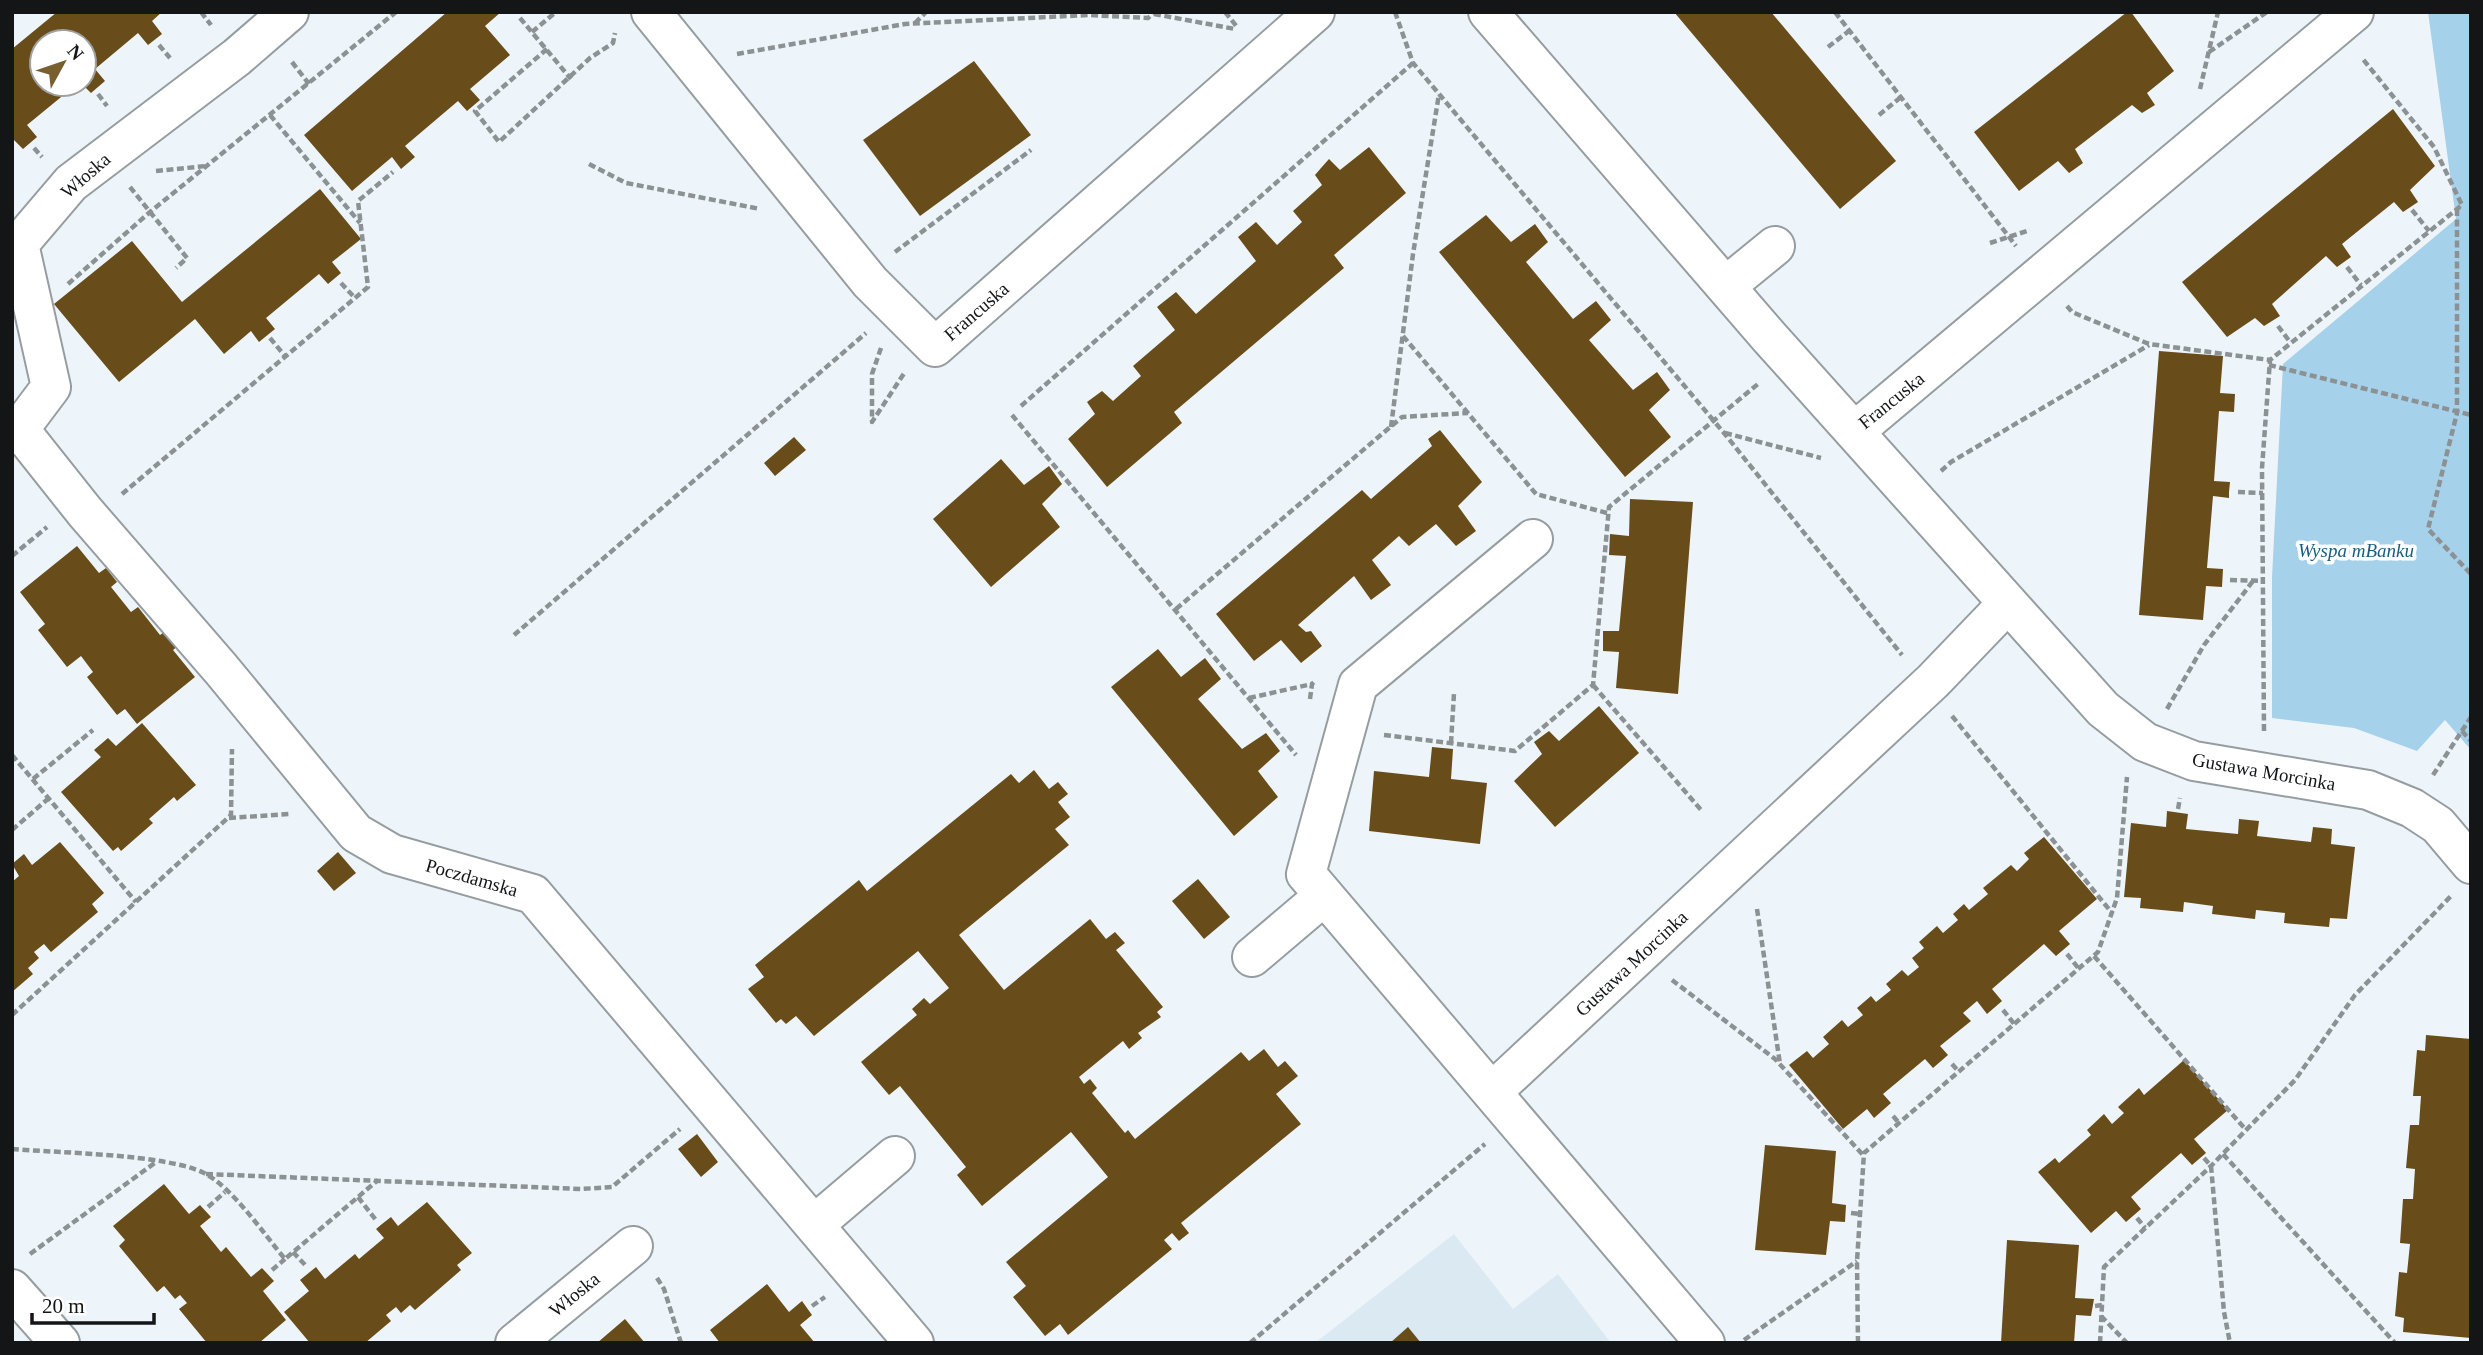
<svg xmlns="http://www.w3.org/2000/svg" width="2483" height="1355" font-family="'Times New Roman',serif">
  <style>
    .built { fill: #dae9f2 }
    .green { fill: #a6d1eb }
    .building { fill: #684d1a }
    .lines { fill: none; stroke-linecap: round; stroke-linejoin: round }
    .minor-casing { stroke: #969da1; stroke-width: 42 }
    .path { stroke: #8c9194; stroke-width: 4.5; stroke-dasharray: 7 3.5; stroke-linecap: butt }
    .minor { stroke: #fff; stroke-width: 38 }
    .labels { text-anchor: middle; stroke-width: 7; stroke-linejoin: round; paint-order: stroke }
    .street-label { font-size: 19px; fill: #131517; stroke: #fff }
    .park-label { font-size: 19px; font-style: italic; fill: #1a5e7f; stroke: #fff }
  </style>
  <rect width="100%" height="100%" fill="#eef5fa"/>
  <!-- built -->
  <path class="built" d="M 1454,1234 L 1513,1309 L 1558,1274 L 1611,1343 L 1315,1343 Z"/>
  <!-- green -->
  <path class="green" d="M 2428,12 L 2471,12 L 2471,750 L 2445,720 L 2417,751 L 2354,728 L 2272,718 L 2272,577 L 2283,364 L 2456,219 Z"/>
  <!-- building -->
  <g class="building">
    <path d="M 57,12 L 162,12 L 152,21 L 162,34 L 148,45 L 138,33 L 95,69 L 105,81 L 91,93 L 84,86 L 84,42 L 42,42 L 42,84 L 77,84 L 27,125 L 37,137 L 23,149 L 12,138 L 12,49 Z"/>
    <path d="M 447,12 L 501,12 L 485,26 L 510,55 L 470,89 L 480,100 L 467,111 L 458,101 L 405,146 L 415,157 L 401,169 L 392,157 L 352,191 L 304,135 Z"/>
    <path d="M 1674,12 L 1771,12 L 1896,161 L 1840,209 Z"/>
    <path d="M 2127,12 L 2131,12 L 2174,71 L 2147,93 L 2155,105 L 2142,113 L 2132,105 L 2075,149 L 2083,163 L 2069,173 L 2058,161 L 2019,191 L 1974,132 Z"/>
    <path d="M 974,61 L 1031,135 L 920,216 L 863,140 Z"/>
    <path d="M 2393,109 L 2435,166 L 2410,190 L 2418,202 L 2403,212 L 2394,202 L 2342,244 L 2351,257 L 2337,267 L 2326,256 L 2272,304 L 2280,316 L 2264,326 L 2255,318 L 2227,337 L 2182,282 Z"/>
    <path d="M 1369,147 L 1406,193 L 1334,255 L 1344,268 L 1174,412 L 1182,423 L 1107,487 L 1068,439 L 1095,414 L 1087,402 L 1102,391 L 1113,401 L 1141,376 L 1133,366 L 1175,330 L 1157,307 L 1176,292 L 1196,314 L 1256,261 L 1238,237 L 1256,222 L 1277,245 L 1302,222 L 1293,211 L 1322,185 L 1315,175 L 1321,168 L 1329,159 L 1340,170 Z"/>
    <path d="M 320,189 L 361,239 L 332,262 L 341,273 L 328,284 L 319,274 L 266,318 L 275,329 L 259,342 L 251,331 L 224,354 L 195,319 L 119,382 L 54,304 L 132,241 L 182,302 Z"/>
    <path d="M 1486,215 L 1511,242 L 1535,224 L 1548,242 L 1526,262 L 1573,319 L 1596,301 L 1611,320 L 1589,340 L 1633,390 L 1657,372 L 1670,390 L 1649,410 L 1671,437 L 1625,477 L 1439,252 Z"/>
    <path d="M 2159,351 L 2223,356 L 2220,393 L 2235,394 L 2234,412 L 2219,411 L 2214,481 L 2230,482 L 2229,492 L 2229,498 L 2213,496 L 2207,568 L 2223,569 L 2222,587 L 2206,586 L 2203,620 L 2139,615 Z"/>
    <path d="M 1440,430 L 1482,482 L 1458,506 L 1476,531 L 1456,546 L 1436,524 L 1409,546 L 1399,536 L 1372,560 L 1391,585 L 1371,600 L 1354,576 L 1298,625 L 1306,632 L 1311,631 L 1322,646 L 1301,663 L 1281,640 L 1254,661 L 1216,614 L 1362,490 L 1371,499 L 1432,446 L 1428,439 Z"/>
    <path d="M 794,437 L 806,450 L 775,476 L 764,463 Z"/>
    <path d="M 1001,459 L 1024,485 L 1049,466 L 1062,484 L 1042,504 L 1060,527 L 991,587 L 933,519 Z"/>
    <path d="M 1630,499 L 1693,502 L 1678,694 L 1616,688 L 1619,652 L 1603,651 L 1603,631 L 1619,631 L 1626,556 L 1609,555 L 1610,534 L 1629,536 Z"/>
    <path d="M 77,546 L 99,573 L 106,568 L 117,582 L 111,587 L 131,612 L 138,607 L 160,635 L 167,630 L 179,645 L 173,650 L 195,677 L 137,724 L 125,709 L 117,715 L 87,677 L 93,672 L 81,656 L 67,667 L 38,630 L 45,624 L 20,592 Z"/>
    <path d="M 1158,649 L 1181,677 L 1205,658 L 1221,679 L 1198,699 L 1242,749 L 1266,733 L 1280,751 L 1258,771 L 1278,797 L 1234,836 L 1111,687 Z"/>
    <path d="M 1599,706 L 1639,753 L 1555,827 L 1514,781 L 1542,754 L 1534,742 L 1549,731 L 1559,741 Z"/>
    <path d="M 142,723 L 196,785 L 177,801 L 174,797 L 149,819 L 153,823 L 121,851 L 118,847 L 113,851 L 61,792 L 101,757 L 94,750 L 108,738 L 116,746 Z"/>
    <path d="M 1432,747 L 1453,749 L 1451,779 L 1487,783 L 1480,844 L 1369,831 L 1374,771 L 1429,777 Z"/>
    <path d="M 1034,770 L 1049,789 L 1058,782 L 1068,794 L 1058,802 L 1070,817 L 1055,829 L 1069,845 L 959,935 L 1004,990 L 1090,919 L 1106,939 L 1115,932 L 1125,943 L 1116,950 L 1163,1007 L 1157,1012 L 1161,1017 L 1138,1033 L 1142,1038 L 1129,1049 L 1123,1041 L 1079,1077 L 1084,1084 L 1090,1079 L 1097,1088 L 1092,1093 L 1125,1133 L 1128,1130 L 1135,1139 L 1241,1052 L 1249,1061 L 1264,1049 L 1278,1067 L 1285,1061 L 1298,1076 L 1276,1094 L 1301,1124 L 1181,1223 L 1189,1233 L 1179,1241 L 1172,1233 L 1164,1240 L 1172,1249 L 1068,1335 L 1060,1324 L 1045,1336 L 1013,1297 L 1026,1286 L 1006,1262 L 1108,1177 L 1071,1132 L 982,1206 L 957,1175 L 966,1167 L 900,1086 L 889,1095 L 861,1062 L 917,1015 L 912,1009 L 924,998 L 930,1004 L 949,988 L 918,951 L 814,1036 L 796,1016 L 786,1024 L 781,1019 L 776,1023 L 748,989 L 764,977 L 755,965 L 859,880 L 867,891 L 1011,774 L 1019,783 Z"/>
    <path d="M 2167,811 L 2188,814 L 2186,829 L 2238,834 L 2239,819 L 2259,821 L 2257,836 L 2311,842 L 2313,827 L 2332,829 L 2331,844 L 2355,847 L 2347,919 L 2330,918 L 2329,927 L 2284,923 L 2285,913 L 2256,910 L 2255,919 L 2212,914 L 2213,906 L 2184,902 L 2183,912 L 2140,908 L 2141,898 L 2124,897 L 2131,823 L 2166,827 Z"/>
    <path d="M 2044,837 L 2097,899 L 2059,931 L 2070,944 L 2056,956 L 2044,944 L 1992,989 L 2002,1001 L 1987,1014 L 1977,1001 L 1963,1013 L 1971,1021 L 1940,1046 L 1948,1055 L 1933,1068 L 1925,1059 L 1883,1094 L 1891,1103 L 1874,1118 L 1867,1109 L 1843,1129 L 1789,1065 L 1807,1051 L 1813,1058 L 1829,1044 L 1823,1037 L 1842,1020 L 1848,1027 L 1863,1015 L 1857,1008 L 1871,996 L 1876,1002 L 1891,990 L 1886,984 L 1902,970 L 1908,976 L 1919,967 L 1912,958 L 1924,948 L 1919,942 L 1937,926 L 1943,933 L 1958,920 L 1953,914 L 1964,904 L 1969,910 L 1988,894 L 1983,888 L 2011,865 L 2017,871 L 2029,859 L 2024,853 Z"/>
    <path d="M 60,842 L 104,893 L 92,904 L 98,912 L 51,952 L 44,944 L 34,952 L 39,958 L 28,968 L 33,974 L 12,992 L 12,882 L 19,876 L 12,864 L 24,854 L 32,865 Z"/>
    <path d="M 338,852 L 356,873 L 334,891 L 317,871 Z"/>
    <path d="M 1198,879 L 1230,917 L 1204,939 L 1172,901 Z"/>
    <path d="M 2426,1035 L 2471,1039 L 2471,1338 L 2403,1332 L 2404,1318 L 2395,1316 L 2399,1272 L 2407,1273 L 2410,1244 L 2400,1243 L 2403,1199 L 2413,1199 L 2415,1169 L 2406,1168 L 2410,1125 L 2419,1125 L 2421,1096 L 2413,1096 L 2417,1050 L 2425,1051 Z"/>
    <path d="M 2184,1060 L 2228,1110 L 2194,1139 L 2206,1153 L 2192,1165 L 2181,1153 L 2131,1197 L 2141,1209 L 2126,1222 L 2116,1211 L 2091,1233 L 2038,1172 L 2055,1158 L 2059,1163 L 2091,1135 L 2087,1130 L 2104,1114 L 2112,1124 L 2124,1113 L 2118,1107 L 2139,1088 L 2144,1095 Z"/>
    <path d="M 697,1134 L 718,1162 L 701,1177 L 678,1149 Z"/>
    <path d="M 1765,1145 L 1836,1151 L 1832,1203 L 1846,1205 L 1845,1222 L 1830,1221 L 1826,1255 L 1755,1250 Z"/>
    <path d="M 164,1184 L 189,1214 L 200,1205 L 211,1217 L 200,1226 L 221,1252 L 226,1247 L 251,1277 L 262,1268 L 274,1281 L 263,1291 L 286,1320 L 259,1343 L 207,1343 L 179,1309 L 187,1303 L 180,1295 L 175,1299 L 164,1286 L 157,1292 L 119,1246 L 125,1240 L 113,1226 Z"/>
    <path d="M 427,1202 L 472,1253 L 457,1265 L 461,1270 L 415,1310 L 410,1305 L 401,1313 L 396,1307 L 386,1315 L 391,1321 L 365,1343 L 310,1343 L 284,1312 L 309,1291 L 300,1280 L 316,1267 L 325,1279 L 355,1254 L 359,1259 L 384,1238 L 376,1229 L 382,1224 L 391,1217 L 398,1226 Z"/>
    <path d="M 2007,1240 L 2079,1245 L 2075,1298 L 2094,1299 L 2091,1316 L 2076,1315 L 2074,1343 L 2001,1343 Z"/>
    <path d="M 767,1284 L 789,1312 L 802,1301 L 812,1315 L 800,1325 L 815,1343 L 720,1343 L 710,1330 Z"/>
    <path d="M 625,1319 L 645,1343 L 597,1343 Z"/>
    <path d="M 1408,1327 L 1421,1343 L 1390,1343 Z"/>
  </g>
  <g class="lines">
    <!-- minor casing -->
    <g class="minor-casing">
      <g id="minor">
        <path d="M 651,12 L 870,282 L 935,347 L 1315,12"/>
        <path d="M 1488,12 L 1770,338 L 2103,709 L 2145,742 L 2194,761 L 2368,790 L 2412,808 L 2438,825 L 2471,864"/>
        <path d="M 1726,286 L 1775,246"/>
        <path d="M 21,427 L 27,439 L 85,512 L 221,669 L 356,833 L 392,854 L 533,894 L 914,1343"/>
        <path d="M 1855,431 L 2354,12"/>
        <path d="M 12,435 L 21,427 L 51,387 L 19,244 L 71,183 L 237,57 L 289,12"/>
        <path d="M 1533,539 L 1358,685 L 1306,874 L 1705,1343"/>
        <path d="M 1252,957 L 1324,896"/>
        <path d="M 1492,1092 L 1933,681 L 2006,605"/>
        <path d="M 815,1224 L 895,1156"/>
        <path d="M 12,1289 L 60,1343"/>
        <path d="M 515,1343 L 633,1246"/>
      </g>
    </g>
    <!-- path -->
    <g class="path">
      <path d="M 201,12 L 211,25"/>
      <path d="M 1225,12 L 1238,28"/>
      <path d="M 1395,12 L 1413,63 L 1724,433 L 1902,655"/>
      <path d="M 1835,12 L 2016,246"/>
      <path d="M 1154,14 L 1235,29"/>
      <path d="M 520,18 L 571,79"/>
      <path d="M 915,23 L 926,12"/>
      <path d="M 532,32 L 556,12"/>
      <path d="M 159,45 L 170,58"/>
      <path d="M 1828,47 L 1849,31"/>
      <path d="M 547,49 L 475,111 L 499,142 L 590,58 L 613,43 L 615,33"/>
      <path d="M 2209,52 L 2267,12"/>
      <path d="M 737,54 L 905,24 L 1089,15 L 1148,18 L 1155,12"/>
      <path d="M 292,62 L 309,84"/>
      <path d="M 2200,89 L 2218,12"/>
      <path d="M 98,94 L 107,106"/>
      <path d="M 270,115 L 360,223"/>
      <path d="M 1879,115 L 1901,97"/>
      <path d="M 34,148 L 42,157"/>
      <path d="M 589,164 L 626,183 L 760,209"/>
      <path d="M 156,171 L 206,166"/>
      <path d="M 130,187 L 187,258 L 176,268"/>
      <path d="M 2457,209 L 2457,413 L 2428,529 L 2471,574"/>
      <path d="M 2412,210 L 2429,231"/>
      <path d="M 1990,243 L 2030,230"/>
      <path d="M 895,252 L 1031,150"/>
      <path d="M 2347,267 L 2361,285"/>
      <path d="M 341,283 L 355,298"/>
      <path d="M 68,284 L 150,212 L 396,12"/>
      <path d="M 2067,306 L 2072,312 L 2149,344 L 2270,360"/>
      <path d="M 2278,326 L 2290,342"/>
      <path d="M 1403,336 L 1536,494 L 1607,513"/>
      <path d="M 270,338 L 285,356"/>
      <path d="M 881,348 L 872,374 L 872,422 L 905,372"/>
      <path d="M 2269,365 L 2471,415"/>
      <path d="M 1021,406 L 1413,63"/>
      <path d="M 1012,415 L 1296,755"/>
      <path d="M 1391,427 L 1413,254 L 1439,94"/>
      <path d="M 1725,433 L 1821,458"/>
      <path d="M 1941,471 L 1951,462 L 2149,345"/>
      <path d="M 2238,492 L 2263,493"/>
      <path d="M 122,494 L 368,287 L 358,201 L 393,172"/>
      <path d="M 12,556 L 47,527"/>
      <path d="M 2230,580 L 2264,581"/>
      <path d="M 1176,609 L 1402,417 L 1468,413"/>
      <path d="M 514,635 L 866,333"/>
      <path d="M 1593,685 L 1702,811"/>
      <path d="M 1249,698 L 1312,684"/>
      <path d="M 1310,699 L 1312,684 L 1315,681"/>
      <path d="M 2167,709 L 2204,645 L 2253,581"/>
      <path d="M 1952,716 L 2112,913"/>
      <path d="M 2264,731 L 2262,468 L 2270,360 L 2462,205 L 2434,147 L 2362,58"/>
      <path d="M 2462,731 L 2471,741"/>
      <path d="M 1384,735 L 1515,751 L 1593,685 L 1609,507 L 1758,384"/>
      <path d="M 1451,743 L 1454,693"/>
      <path d="M 12,755 L 136,902"/>
      <path d="M 2433,775 L 2471,717"/>
      <path d="M 33,779 L 93,730"/>
      <path d="M 2178,809 L 2180,798"/>
      <path d="M 229,818 L 290,814"/>
      <path d="M 12,830 L 49,798"/>
      <path d="M 1757,909 L 1780,1064"/>
      <path d="M 2067,954 L 2079,969"/>
      <path d="M 2094,956 L 2246,1130"/>
      <path d="M 1672,980 L 1775,1059 L 1863,1155"/>
      <path d="M 2003,1010 L 2015,1025"/>
      <path d="M 12,1015 L 231,815 L 232,749"/>
      <path d="M 1952,1064 L 1959,1072"/>
      <path d="M 1893,1116 L 1899,1123"/>
      <path d="M 12,1149 C 59,1153 166,1154 204,1173 C 233,1188 263,1233 285,1259 L 378,1180"/>
      <path d="M 2223,1154 L 2395,1343"/>
      <path d="M 2204,1158 L 2211,1166 L 2224,1312 L 2230,1343"/>
      <path d="M 206,1174 L 581,1189 L 612,1187 L 680,1129"/>
      <path d="M 358,1197 L 376,1220"/>
      <path d="M 208,1207 L 225,1192"/>
      <path d="M 1851,1213 L 1860,1214"/>
      <path d="M 2137,1218 L 2145,1228"/>
      <path d="M 293,1252 L 307,1267"/>
      <path d="M 30,1254 L 156,1162"/>
      <path d="M 272,1270 L 285,1259"/>
      <path d="M 657,1278 L 664,1289 L 681,1343"/>
      <path d="M 812,1306 L 825,1297"/>
      <path d="M 2095,1306 L 2102,1305"/>
      <path d="M 2101,1316 L 2127,1343"/>
      <path d="M 1744,1340 L 1857,1261"/>
      <path d="M 1250,1343 L 1485,1144"/>
      <path d="M 1858,1343 L 1857,1261 L 1864,1153 L 2098,952 L 2117,898 L 2127,777"/>
      <path d="M 2100,1343 L 2104,1267 L 2211,1166 L 2295,1080 L 2355,995 L 2451,896"/>
    </g>
    <!-- minor -->
    <use href="#minor" class="minor"/>
  </g>
  <g class="labels">
    <!-- street labels -->
    <g class="street-label">
      <text transform="translate(85 175) rotate(-41)" y="7">Włoska</text>
      <text transform="translate(976 311) rotate(-41)" y="7">Francuska</text>
      <text transform="translate(1891 400) rotate(-39)" y="7">Francuska</text>
      <text transform="translate(2264 771) rotate(10)" y="7">Gustawa Morcinka</text>
      <text transform="translate(472 877) rotate(16)" y="7">Poczdamska</text>
      <text transform="translate(1631 963) rotate(-43)" y="7">Gustawa Morcinka</text>
      <text transform="translate(574 1294) rotate(-39)" y="7">Włoska</text>
    </g>
    <!-- park labels -->
    <g class="park-label">
      <text x="2356" y="557">Wyspa mBanku</text>
    </g>
  </g>
  <!-- border -->
  <rect width="2483" height="1355" fill="none" stroke="#131517" stroke-width="28"/>
  <!-- north arrow -->
  <g transform="translate(63 63) rotate(50)"><circle r="33" fill="#ffffff" stroke="#a1a1a2" stroke-width="2"/>
  <path d="M0-5L12 26L0 18L-12 26Z" fill="#795f30"/>
  <text y="-10" font-size="19" font-weight="bold" text-anchor="middle" fill="#131517">N</text>
  </g>
  <!-- scale -->
  <path d="M32 1313v10h122v-10" fill="none" stroke="#131517" stroke-width="3.5"/>
  <text x="42" y="1313" font-size="21" fill="#131517" stroke="#ffffff" stroke-width="5" paint-order="stroke">20 m</text>
</svg>
